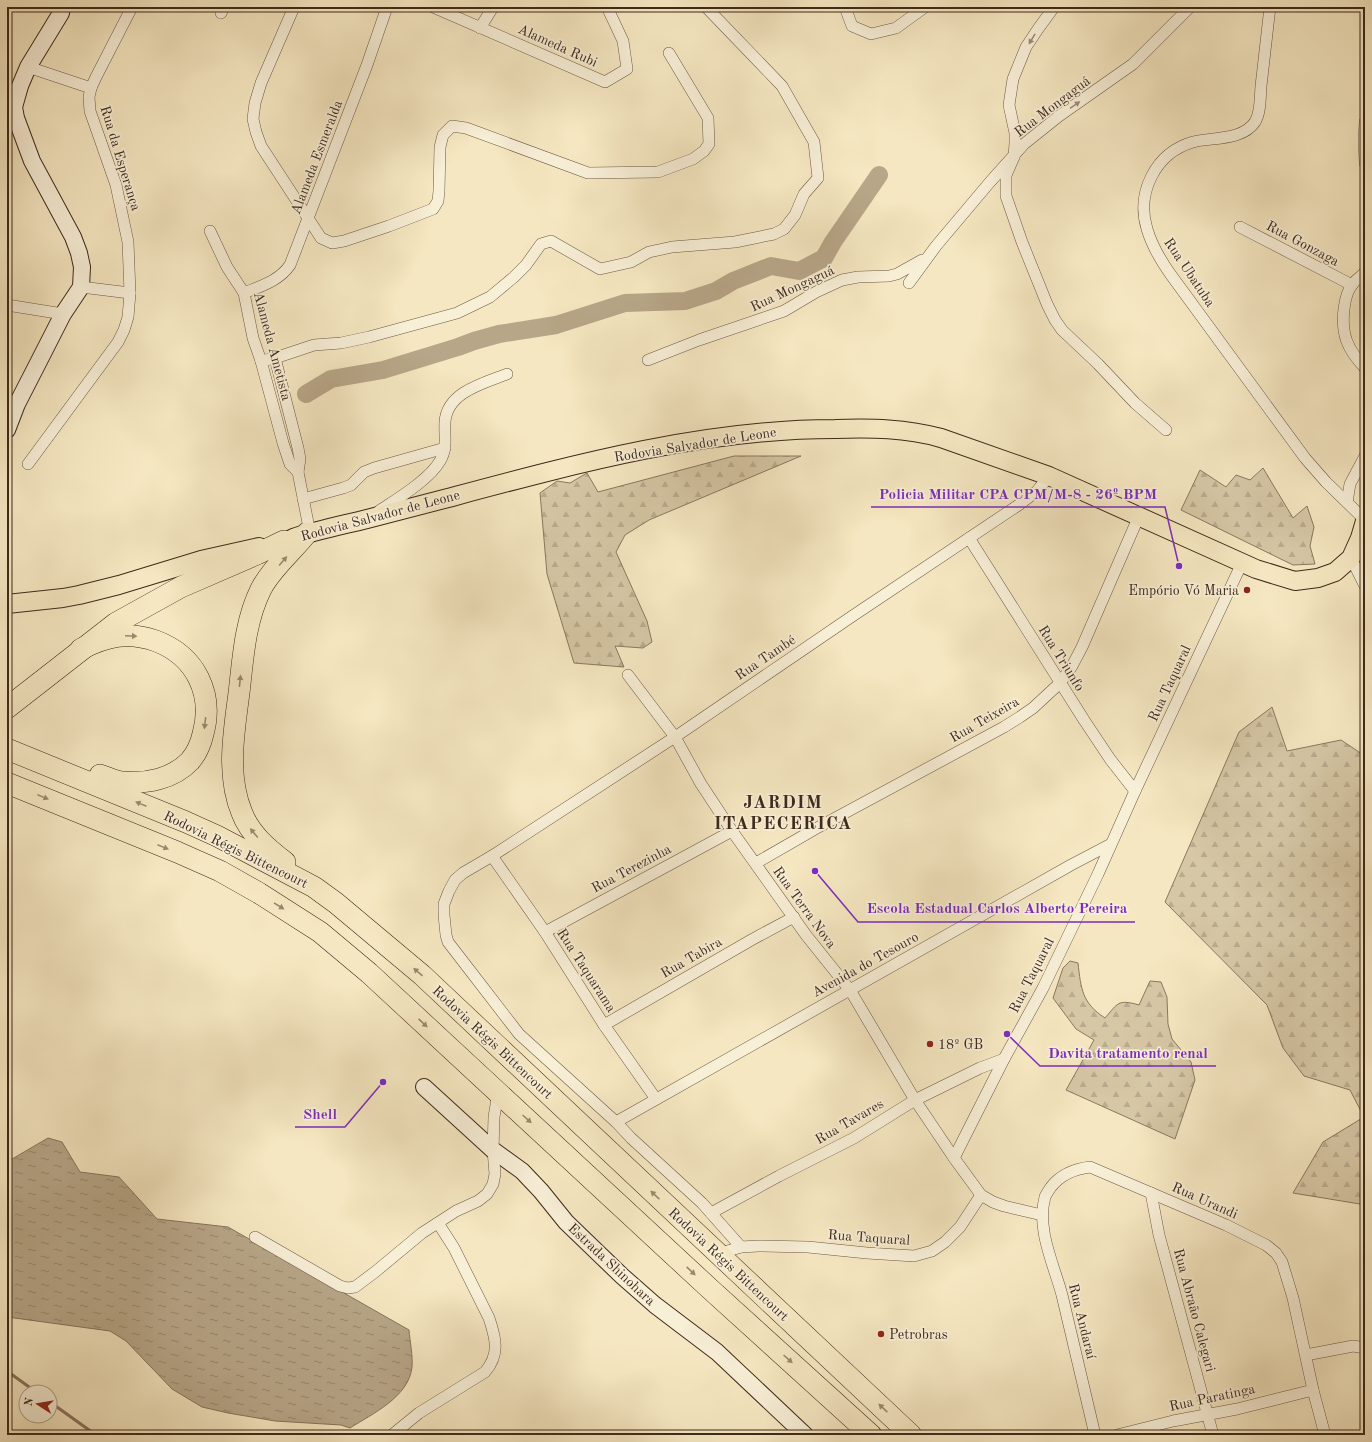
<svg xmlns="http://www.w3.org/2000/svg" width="1372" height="1442" font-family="'Old Standard TT',serif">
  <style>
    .forest { fill: url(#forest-firs); stroke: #8a7860 }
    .water { fill: url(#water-ripples); stroke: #87745c }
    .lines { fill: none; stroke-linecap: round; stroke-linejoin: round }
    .stream { stroke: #87745c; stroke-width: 3 }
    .river { stroke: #b7a688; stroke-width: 18 }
    .street-casing { stroke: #6c5844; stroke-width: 12 }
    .secondary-casing { stroke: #3e291a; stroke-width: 18 }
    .primary-casing { stroke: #3e291a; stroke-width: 20 }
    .highway-casing { stroke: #3e291a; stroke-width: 22 }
    .street { stroke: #f8efd7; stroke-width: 11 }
    .secondary { stroke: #f8efd7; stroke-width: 16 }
    .primary { stroke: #f5e7c1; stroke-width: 18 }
    .highway { stroke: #f5e7c1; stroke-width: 21 }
    .oneway { fill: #9b8c78 }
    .oneway2 { fill: #9a886e }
    .poi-dot { fill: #8f2418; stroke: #f8efd7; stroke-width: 1.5 }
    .labels { text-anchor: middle; stroke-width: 3.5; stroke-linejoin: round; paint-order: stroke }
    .street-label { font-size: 14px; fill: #3e291a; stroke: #f8efd7 }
    .poi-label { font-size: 14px; fill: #3e291a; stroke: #f8efd7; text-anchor: start }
    .district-label { font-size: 18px; font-weight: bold; letter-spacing: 1px; fill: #3e291a; stroke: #f8efd7 }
    .leader { fill: none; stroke: #7b2cbf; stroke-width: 1.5 }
    .callout-dot { fill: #7b2cbf; stroke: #f8efd7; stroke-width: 1.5 }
    .callout-label { font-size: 15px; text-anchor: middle; font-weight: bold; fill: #7b2cbf; stroke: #f8efd7; stroke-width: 3.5; stroke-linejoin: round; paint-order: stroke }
  </style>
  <defs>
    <pattern id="forest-firs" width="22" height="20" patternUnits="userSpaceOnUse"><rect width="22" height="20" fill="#d6c7a5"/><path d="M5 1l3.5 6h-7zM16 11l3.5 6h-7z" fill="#b9ab8d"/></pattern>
    <pattern id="water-ripples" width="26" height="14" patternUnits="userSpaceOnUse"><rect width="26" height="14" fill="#b7a688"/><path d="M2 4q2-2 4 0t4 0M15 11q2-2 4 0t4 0" fill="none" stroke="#96876e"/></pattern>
  </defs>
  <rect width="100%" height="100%" fill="#f5e7c1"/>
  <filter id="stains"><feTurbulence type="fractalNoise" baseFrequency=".005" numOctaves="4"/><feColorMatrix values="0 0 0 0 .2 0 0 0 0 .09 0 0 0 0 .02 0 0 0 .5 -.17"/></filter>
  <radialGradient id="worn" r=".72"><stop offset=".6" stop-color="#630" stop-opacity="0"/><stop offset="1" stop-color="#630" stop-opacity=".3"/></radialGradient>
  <!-- forest -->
  <g class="forest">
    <path d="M 734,456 L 801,456 L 649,520 L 625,535 L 616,552 L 647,621 L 652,642 L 643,648 L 615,646 L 624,667 L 574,663 L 547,574 L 540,493 L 557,481 L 570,483 L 587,473 L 598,492 Z"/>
    <path d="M 1263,468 L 1293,518 L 1307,506 L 1314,527 L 1310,546 L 1315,564 L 1293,565 L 1181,510 L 1200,470 L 1226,487 L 1236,475 L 1250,480 Z"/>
    <path d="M 1272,707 L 1287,751 L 1341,740 L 1365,756 L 1365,1206 L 1360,1204 L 1293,1193 L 1323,1142 L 1364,1117 L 1350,1090 L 1304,1076 L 1283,1048 L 1267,1005 L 1165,902 L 1239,732 Z"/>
    <path d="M 1070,961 L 1078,963 C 1081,989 1082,1003 1105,1018 C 1118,1003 1118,999 1139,1005 L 1150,981 L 1161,982 L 1167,997 L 1168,1024 L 1172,1039 L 1191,1062 L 1195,1080 L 1175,1139 L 1066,1090 L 1094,1040 L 1076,1029 L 1053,998 L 1063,968 Z"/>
  </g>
  <!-- water -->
  <path class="water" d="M 48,1138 L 62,1142 L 80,1172 L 119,1177 L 157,1219 L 228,1227 L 409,1330 C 410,1342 413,1356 412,1367 C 409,1397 372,1414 350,1428 L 341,1425 L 275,1421 L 228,1413 L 202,1407 L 172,1389 L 126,1341 L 110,1331 L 7,1317 L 7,1162 Z"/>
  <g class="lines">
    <!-- stream -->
    <g class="stream">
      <path d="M 7,1371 L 36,1392"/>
      <path d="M 50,1402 L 96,1435"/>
    </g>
    <!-- river -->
    <path class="river" d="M 306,394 L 331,379 L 383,370 L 458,347 L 474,341 L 499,334 L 556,325 L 625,303 L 685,301 L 716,291 L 733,281 L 771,266 L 799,271 L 824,258 L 833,242 L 879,175"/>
    <!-- street casing -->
    <g class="street-casing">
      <g id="street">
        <path d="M 294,7 L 261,83 L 255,103 L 253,119 L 256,132 L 261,146 L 321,238 L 332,243 L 344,241 L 389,226 L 433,209 L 438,201 L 439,191 L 440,147 L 443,135 L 452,126 L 466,128 L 588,173 L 658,172 L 693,159 L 704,151 L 709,144 L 708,118 L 669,53"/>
        <path d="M 433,7 L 605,82 L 627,69 L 623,41 L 607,7"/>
        <path d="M 845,7 L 852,26 L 871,34 L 896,28 L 925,7"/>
        <path d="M 1054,7 L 1038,29 L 1026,47 L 1013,79 L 1009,105 L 1015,133 L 1015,143 L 1014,157 L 1006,175 L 1006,196 L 1022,242 L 1047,304 L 1055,320 L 1062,330 L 1098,364 L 1135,403 L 1166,430"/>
        <path d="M 1270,7 C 1267,33 1264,60 1261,86 C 1260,97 1261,112 1255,122 C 1242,141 1212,137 1193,142 C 1155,153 1136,193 1147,229 C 1152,246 1161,261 1171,275 L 1305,458 L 1326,482 L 1365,520"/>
        <path d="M 221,13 L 224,7"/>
        <path d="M 480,28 L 493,7"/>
        <path d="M 28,67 L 91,88"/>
        <path d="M 1365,122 L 1364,140 L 1365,163"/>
        <path d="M 1240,227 L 1352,285"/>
        <path d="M 210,231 L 227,267 L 244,293 L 253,338 L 261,361 L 283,443 L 290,464 L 298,472 L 310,533"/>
        <path d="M 1365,272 C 1361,277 1355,280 1352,285 C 1347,291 1345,301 1344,309 C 1341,334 1347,349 1365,368"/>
        <path d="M 909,283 L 936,246 L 990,182 L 1024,144 L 1059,116 L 1133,64 L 1190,7"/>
        <path d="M 81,287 L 130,293"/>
        <path d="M 244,293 C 261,286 279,281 290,265 L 367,65 L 387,7"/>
        <path d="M 7,305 L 63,314"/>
        <path d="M 275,358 L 298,448 L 300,459 L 298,472"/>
        <path d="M 648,360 L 699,340 L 784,311 L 816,292 L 842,280 L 858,277 L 889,276 L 897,274 L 922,260"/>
        <path d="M 261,361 L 275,358 L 314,345 L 341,343 L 369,337 L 457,313 L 490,297 L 514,277 L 526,265 L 541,244 L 551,241 L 600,269 L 631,262 L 649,252 L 672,247 L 735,242 L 774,234 L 784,229 L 795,215 L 804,194 L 818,178 L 814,142 L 782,86 L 706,7"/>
        <path d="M 28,464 L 118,342 L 124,330 L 128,317 L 130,293 L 128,242 L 116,185 L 90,111 L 89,97 L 91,88 L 96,77 L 132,7"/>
        <path d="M 303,499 L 343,488 L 351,485 L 364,472 L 374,468 L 445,448"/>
        <path d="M 1347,502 L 1350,484 L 1365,456"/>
        <path d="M 379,511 C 397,499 429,480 440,461 C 448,448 444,436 445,422 C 447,392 484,383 507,374"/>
        <path d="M 969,538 L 1084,720 L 1110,759 L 1135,791"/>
        <path d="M 1351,558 L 1365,586"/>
        <path d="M 628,675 L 675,737 L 701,784 L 732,831 L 806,935 L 850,990 L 915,1100 L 954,1158 L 981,1195 L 993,1202 L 1004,1206 L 1042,1215"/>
        <path d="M 492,856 L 545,932 L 604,1025 L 656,1099"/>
        <path d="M 756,863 L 815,829 L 1004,727 L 1020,717 L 1033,708 L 1060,683 L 1072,666 L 1082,647 L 1139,516"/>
        <path d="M 545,932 L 732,831"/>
        <path d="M 604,1025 L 753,939 L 794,917"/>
        <path d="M 616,1122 L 519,1034 L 448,942 L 446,935 L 444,915 L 444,904 L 449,891 L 455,880 L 463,873 L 492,856 L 675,737 L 854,615 L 1020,504 L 1037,491 L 1049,476"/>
        <path d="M 954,1158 L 1004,1059 L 1043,988 L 1098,874 L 1135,791 L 1242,563"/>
        <path d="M 1151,1193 L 1159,1235 L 1213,1435"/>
        <path d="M 711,1213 L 779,1176 L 854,1138 L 915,1100 L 980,1068 L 1004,1059"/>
        <path d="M 255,1237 L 340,1286 L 348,1288 L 355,1287 L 375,1272 L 422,1233 L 456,1211 L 478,1201 L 487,1194 L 493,1184 L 495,1174 L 493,1150 L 494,1117 L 498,1093"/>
        <path d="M 741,1247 L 702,1203 L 631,1138 L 616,1122 L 1071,865 L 1111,844"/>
        <path d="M 718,1254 L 741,1247 L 758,1246 L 808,1247 L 867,1253 L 914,1256 L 932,1251 L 945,1242 L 960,1227 L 981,1195"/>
        <path d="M 1306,1355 L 1353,1346 L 1365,1348"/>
        <path d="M 392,1435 L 419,1413 L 485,1372 C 500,1354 496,1339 489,1318 L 454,1248 L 438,1223"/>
        <path d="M 1095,1435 C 1084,1389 1073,1342 1062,1295 C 1054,1265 1036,1229 1045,1197 C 1046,1194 1049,1190 1051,1187 C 1061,1174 1074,1169 1090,1167 L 1226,1225 L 1266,1245 L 1276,1253 L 1282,1262 L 1293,1298 L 1313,1390 L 1325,1435"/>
        <path d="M 1117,1435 L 1173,1421 L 1237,1409 L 1313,1390"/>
      </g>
    </g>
    <!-- secondary casing -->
    <g class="secondary-casing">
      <g id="secondary">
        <path d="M 7,430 L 17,404 L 37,365 L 63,314 L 81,287 L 82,267 L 79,253 L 73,237 L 32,161 L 16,118 L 14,107 L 20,86 L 28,67 L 61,13 L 62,7"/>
        <path d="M 424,1087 L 493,1150 L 522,1171 L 541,1191 L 566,1222 L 622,1276 L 655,1305 L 717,1352 L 805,1435"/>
      </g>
    </g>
    <!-- primary casing -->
    <g class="primary-casing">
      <g id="primary">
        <path d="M 293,538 C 318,530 343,525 367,519 C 394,512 421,505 448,498 C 575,464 703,429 835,429 C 872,428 905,428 941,438 L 1049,476 L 1256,569 L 1295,581 L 1318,578 L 1335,572 L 1351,558 L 1360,538 L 1365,521"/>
        <path d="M 7,604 L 63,598 L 79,595 L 119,585 L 201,560 L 259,547"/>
      </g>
    </g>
    <!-- highway casing -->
    <g class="highway-casing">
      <g id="highway">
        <path d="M 81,649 C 107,636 128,631 156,641 C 196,656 214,694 203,734 C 201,743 196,754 190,761 C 173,779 146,784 123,782 C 115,782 107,777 100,775"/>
        <path d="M 7,708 L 116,623 L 181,587 L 257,554 L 284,541"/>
        <path d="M 7,749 L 186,822 L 217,836 L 314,887 L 336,903 L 422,975 L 911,1435"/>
        <path d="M 7,783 L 177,852 L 220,871 L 259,893 L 320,932 L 369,973 L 709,1288 L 871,1435"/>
        <path d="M 285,862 C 268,849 250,834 242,813 C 226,775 234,732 239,693 C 243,658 245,621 261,589 C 272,568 292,552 307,533"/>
      </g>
    </g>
    <!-- street -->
    <use href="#street" class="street"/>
    <!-- secondary -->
    <use href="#secondary" class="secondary"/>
    <!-- primary -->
    <use href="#primary" class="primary"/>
    <!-- highway -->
    <use href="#highway" class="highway"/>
  </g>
  <!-- one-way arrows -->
  <defs><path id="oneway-solid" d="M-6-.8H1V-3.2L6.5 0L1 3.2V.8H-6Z"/></defs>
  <g class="oneway">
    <use href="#oneway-solid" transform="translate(1032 39) rotate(121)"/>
    <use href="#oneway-solid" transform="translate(1075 105) rotate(-34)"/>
  </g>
  <g class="oneway2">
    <use href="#oneway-solid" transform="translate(283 561) rotate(-49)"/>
    <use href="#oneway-solid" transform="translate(131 636) rotate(2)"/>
    <use href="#oneway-solid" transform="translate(240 681) rotate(-84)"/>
    <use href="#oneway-solid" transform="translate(205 723) rotate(97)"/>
    <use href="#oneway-solid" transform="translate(43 797) rotate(22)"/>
    <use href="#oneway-solid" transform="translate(141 804) rotate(-158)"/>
    <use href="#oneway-solid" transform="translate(254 833) rotate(-130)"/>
    <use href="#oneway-solid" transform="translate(163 847) rotate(22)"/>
    <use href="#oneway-solid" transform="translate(279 906) rotate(32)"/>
    <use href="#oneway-solid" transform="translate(418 972) rotate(-139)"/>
    <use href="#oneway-solid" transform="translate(423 1023) rotate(43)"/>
    <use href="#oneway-solid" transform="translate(527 1119) rotate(42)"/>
    <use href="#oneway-solid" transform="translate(655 1195) rotate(-137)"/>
    <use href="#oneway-solid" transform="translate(691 1271) rotate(43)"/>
    <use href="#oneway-solid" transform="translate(788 1359) rotate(42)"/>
    <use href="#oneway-solid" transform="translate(883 1408) rotate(-137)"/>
  </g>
  <!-- markers -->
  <g class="poi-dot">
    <circle cx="1247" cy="590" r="4"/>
    <circle cx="930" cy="1044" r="4"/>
    <circle cx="881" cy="1334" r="4"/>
  </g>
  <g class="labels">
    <!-- street labels -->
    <g class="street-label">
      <text transform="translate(558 45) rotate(24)" y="5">Alameda Rubi</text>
      <text transform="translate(1052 106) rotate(-37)" y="5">Rua Mongaguá</text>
      <text transform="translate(316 157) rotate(-69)" y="5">Alameda Esmeralda</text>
      <text transform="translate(121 158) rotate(73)" y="5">Rua da Esperança</text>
      <text transform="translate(1303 243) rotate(28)" y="5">Rua Gonzaga</text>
      <text transform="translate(1190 272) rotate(56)" y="5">Rua Ubatuba</text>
      <text transform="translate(792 288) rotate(-25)" y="5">Rua Mongaguá</text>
      <text transform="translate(273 346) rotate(75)" y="5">Alameda Ametista</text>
      <text transform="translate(695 444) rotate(-9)" y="5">Rodovia Salvador de Leone</text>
      <text transform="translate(380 515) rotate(-15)" y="5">Rodovia Salvador de Leone</text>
      <text transform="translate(765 657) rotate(-34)" y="5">Rua També</text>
      <text transform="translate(1062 658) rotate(58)" y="5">Rua Triunfo</text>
      <text transform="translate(1169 683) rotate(-65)" y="5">Rua Taquaral</text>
      <text transform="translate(984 719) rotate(-30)" y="5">Rua Teixeira</text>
      <text transform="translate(236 849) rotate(26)" y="5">Rodovia Régis Bittencourt</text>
      <text transform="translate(631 868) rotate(-28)" y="5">Rua Terezinha</text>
      <text transform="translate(805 907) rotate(54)" y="5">Rua Terra Nova</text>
      <text transform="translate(691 957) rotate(-30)" y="5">Rua Tabira</text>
      <text transform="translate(865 964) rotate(-29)" y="5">Avenida do Tesouro</text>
      <text transform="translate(587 970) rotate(57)" y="5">Rua Taquarama</text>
      <text transform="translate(1031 975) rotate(-63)" y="5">Rua Taquaral</text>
      <text transform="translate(493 1042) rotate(43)" y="5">Rodovia Régis Bittencourt</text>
      <text transform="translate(849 1121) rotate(-30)" y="5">Rua Tavares</text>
      <text transform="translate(1205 1200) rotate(24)" y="5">Rua Urandi</text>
      <text transform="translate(869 1237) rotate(4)" y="5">Rua Taquaral</text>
      <text transform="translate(612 1264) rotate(43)" y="5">Estrada Shinohara</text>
      <text transform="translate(729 1264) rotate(43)" y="5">Rodovia Régis Bittencourt</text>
      <text transform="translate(1195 1310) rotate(75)" y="5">Rua Abraão Calegari</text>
      <text transform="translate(1083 1321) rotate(76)" y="5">Rua Andaraí</text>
      <text transform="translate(1212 1397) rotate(-12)" y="5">Rua Paratinga</text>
    </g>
    <!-- poi labels -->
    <g class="poi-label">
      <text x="1239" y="595" text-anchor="end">Empório Vó Maria</text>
      <text x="938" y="1049">18º GB</text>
      <text x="889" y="1339">Petrobras</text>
    </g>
    <!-- district labels -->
    <g class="district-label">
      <text x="783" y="808">JARDIM<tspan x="783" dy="21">ITAPECERICA</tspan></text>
    </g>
  </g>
  <!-- callouts -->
  <path class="leader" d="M1179 566L1165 507H871M815 871L858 922H1135M1007 1034L1040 1066H1216M383 1082L345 1127H295"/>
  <g class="callout-dot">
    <circle cx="1179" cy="566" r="4"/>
    <circle cx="815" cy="871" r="4"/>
    <circle cx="1007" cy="1034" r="4"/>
    <circle cx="383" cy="1082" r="4"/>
  </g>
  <g class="callout-label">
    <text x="1018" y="499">Policia Militar CPA CPM/M-8 - 26º BPM</text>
    <text x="997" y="913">Escola Estadual Carlos Alberto Pereira</text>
    <text x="1128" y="1058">Davita tratamento renal</text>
    <text x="320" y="1119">Shell</text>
  </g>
  <!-- margin -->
  <rect width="1372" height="1442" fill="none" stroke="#f5e7c1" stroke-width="24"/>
  <rect x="8" y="8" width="1356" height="1426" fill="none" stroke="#3e291a" stroke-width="2"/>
  <rect x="12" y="12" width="1348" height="1418" fill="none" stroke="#3e291a"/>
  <!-- north arrow -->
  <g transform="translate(38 1404) rotate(282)"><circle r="19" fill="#f8efd7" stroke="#aea08b"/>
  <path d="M0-3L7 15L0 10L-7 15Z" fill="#8f2418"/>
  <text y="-6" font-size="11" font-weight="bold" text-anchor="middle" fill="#3e291a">N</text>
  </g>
  <rect width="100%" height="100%" filter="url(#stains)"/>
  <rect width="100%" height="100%" fill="url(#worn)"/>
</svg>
